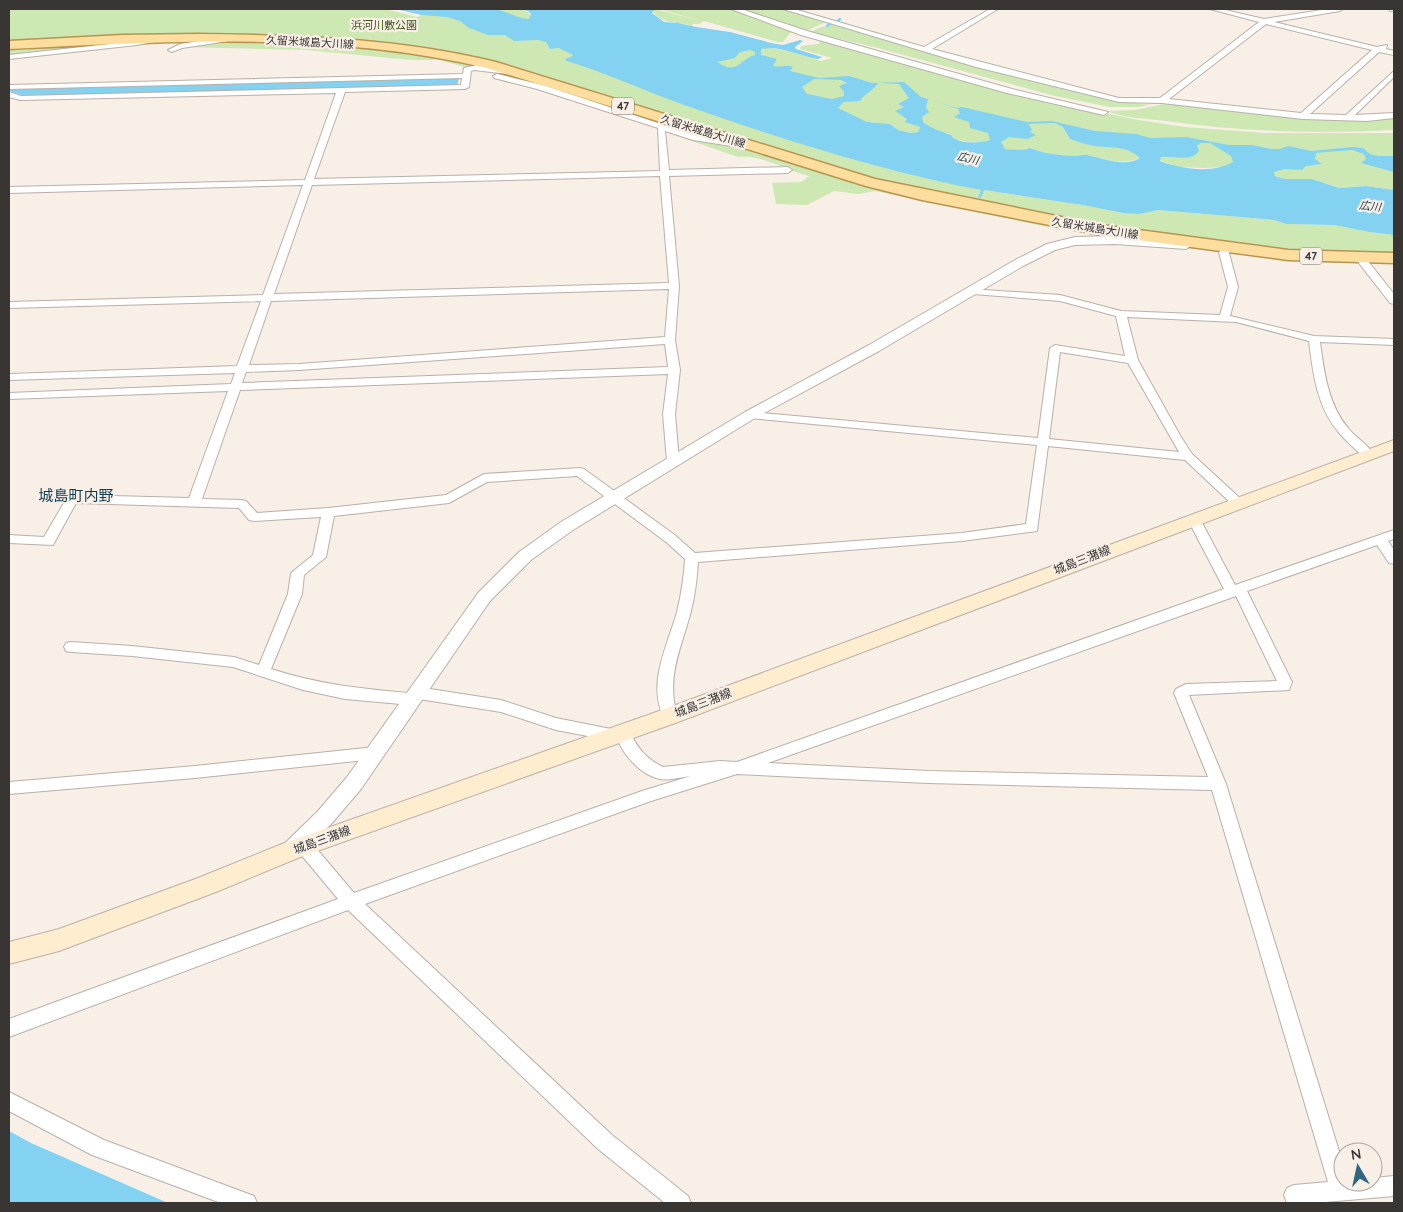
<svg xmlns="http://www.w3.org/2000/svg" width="1403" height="1212" font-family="Quicksand,'Noto Sans JP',sans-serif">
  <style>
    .green { fill: #cee8b4 }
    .water { fill: #84d2f2; fill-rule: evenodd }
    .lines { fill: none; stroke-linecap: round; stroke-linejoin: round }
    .stream { stroke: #84d2f2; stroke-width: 2.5 }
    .minor-casing { stroke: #b9b0a9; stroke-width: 2 }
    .tertiary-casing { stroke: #b9b0a9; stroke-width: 2 }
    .secondary-casing { stroke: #b9b0a9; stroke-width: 2 }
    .primary-casing { stroke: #b7954f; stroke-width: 3 }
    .minor { fill: #fff; fill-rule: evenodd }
    .tertiary { fill: #fff; fill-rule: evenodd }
    .secondary { fill: #feeecf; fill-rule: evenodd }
    .primary { fill: #fdde9f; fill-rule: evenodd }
    .labels { text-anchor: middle; stroke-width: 4.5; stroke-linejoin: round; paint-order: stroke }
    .far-park-label { font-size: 11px; fill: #3b5617; stroke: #f8efe7 }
    .far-street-label { font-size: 11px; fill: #383532; stroke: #f8efe7 }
    .shield { fill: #f8efe7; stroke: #726d68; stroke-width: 1 }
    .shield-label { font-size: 11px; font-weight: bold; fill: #383532 }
    .far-water-label { font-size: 11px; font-style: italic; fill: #1d414f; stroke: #f8efe7 }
    .street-label { font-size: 12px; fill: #383532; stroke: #f8efe7 }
    .quarter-label { font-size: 15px; fill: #0f3c51; stroke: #f8efe7 }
  </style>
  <rect width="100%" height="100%" fill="#f8efe7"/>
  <!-- green -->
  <g class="green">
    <path d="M 9,9 L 385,9 L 417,17 L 421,15 L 396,9 L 521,9 C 534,12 533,24 535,36 L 686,105 L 848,158 L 921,177 L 981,190 L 978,197 L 981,197 L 984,190 L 1082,205 L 1123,213 L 1158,210 L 1274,220 L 1286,224 L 1334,225 L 1369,232 L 1394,235 L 1394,256 L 1292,252 L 1060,220 L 858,177 L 497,63 L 437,50 L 361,42 L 109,37 L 113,35 L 9,41 Z"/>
    <path d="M 655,9 L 701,21 L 659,9 L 729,9 L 764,19 L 764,22 L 797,32 L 791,32 L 783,42 L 778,42 L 704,21 L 699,24 L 693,24 L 692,26 C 679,21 660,25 653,11 Z"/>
    <path d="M 739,9 L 781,9 L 826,22 L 806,31 Z"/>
    <path d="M 831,25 L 836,25 L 1078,93 L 1118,101 L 1151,105 L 1137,107 L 1110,107 L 1055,96 L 874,47 L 810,32 L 821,27 Z"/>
    <path d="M 811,36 L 1084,109 L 1139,120 L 1185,127 L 1264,133 L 1394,133 L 1394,190 L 1366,186 L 1339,188 L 1312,179 L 1285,179 L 1247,166 L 1204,168 L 1177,167 L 1120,144 L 1144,156 C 1125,167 1106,159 1087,155 C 1083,154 1079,156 1076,156 C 1059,155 1045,154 1030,148 L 1023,150 L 1005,149 L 992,133 L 990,140 L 983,142 L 966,142 L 955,139 L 950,134 L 934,130 L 915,116 L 920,127 L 918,132 L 911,133 L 898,130 L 890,124 L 867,122 L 833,112 L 852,95 L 828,102 L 748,79 L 665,39 L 737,48 L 770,48 L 789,51 L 821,61 L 832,58 L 800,49 L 801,46 L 818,44 L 821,41 L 808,37 Z"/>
    <path d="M 142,41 L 9,55 L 9,48 L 19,46 Z"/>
    <path d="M 239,41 L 290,42 L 415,52 L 480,66 L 465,67 L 439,60 L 411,60 L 306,50 L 180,47 Z"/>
    <path d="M 475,68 L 514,74 L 739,145 C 650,128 563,93 475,68 Z"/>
    <path d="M 1169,103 L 1372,119 L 1394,118 L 1394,130 C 1318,134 1242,132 1166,121 C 1147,119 1124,118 1106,111 L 1135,110 Z"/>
    <path d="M 668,130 L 750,149 L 881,189 L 1154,239 L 1102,236 L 1038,225 L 875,191 L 859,194 L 834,191 L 807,205 L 776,204 L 772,183 L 801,182 L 809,176 C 788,171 758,153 738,157 L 666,132 Z"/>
  </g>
  <!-- water -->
  <g class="water">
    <path d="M 396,9 C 428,9 461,6 493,9 C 506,10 517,19 529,19 L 531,14 L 528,11 L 521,9 L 655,9 L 652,13 L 664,22 L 678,23 L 696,27 L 730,32 L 771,43 L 783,45 L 800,40 L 803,41 L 795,47 L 796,49 L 822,57 L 818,59 C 799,56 781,45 761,49 L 761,55 L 777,59 L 773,66 C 779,68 787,64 793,67 L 790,71 L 819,78 L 849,76 L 872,83 L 904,82 L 921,97 L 957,108 L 962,107 L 1027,122 L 1052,121 L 1095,131 L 1136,134 L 1150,138 L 1186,137 L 1229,145 L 1252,145 L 1272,149 L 1280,149 L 1288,146 L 1311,151 L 1352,147 L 1363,148 L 1370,154 L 1378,156 L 1394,156 L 1394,172 L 1361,163 L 1366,159 L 1364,154 L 1352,150 L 1316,153 L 1315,159 L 1322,164 L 1306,166 L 1302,170 L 1285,169 L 1274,172 L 1275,176 L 1285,179 L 1312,179 L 1339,188 L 1366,186 L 1394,190 L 1394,235 L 1369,232 L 1334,225 L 1286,224 L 1274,220 L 1158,210 L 1139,214 L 1123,213 L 1082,205 L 984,190 L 981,198 L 978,197 L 981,190 C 880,171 781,139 684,105 C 645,91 606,73 567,61 L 565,60 L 567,58 L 571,57 L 573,55 L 559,48 L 550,49 L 546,42 L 538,40 L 514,41 L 505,35 L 488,35 L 469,28 L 460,21 L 447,17 L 422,15 ZM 750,50 L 755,52 L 755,55 C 739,59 738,76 717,62 L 735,58 L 740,52 ZM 814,79 L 841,80 L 847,83 L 839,86 L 844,92 L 844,96 L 832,99 L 807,94 L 802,87 ZM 878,83 L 899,84 L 909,98 L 898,104 L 904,107 L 895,111 L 907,119 L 905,122 L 920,127 L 918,132 L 911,133 L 898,130 L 890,124 L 867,122 L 838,108 L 844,102 L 860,101 C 865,93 873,91 878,83 ZM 928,99 L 958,109 L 960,113 L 954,117 L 969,122 L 970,128 L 988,133 L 990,140 C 981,143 964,144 955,139 C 949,135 955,136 948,134 C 938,130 932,129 923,122 L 922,117 L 929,112 L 926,108 ZM 1055,123 L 1063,127 L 1070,139 C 1077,141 1083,144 1090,145 C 1107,149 1126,144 1140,158 C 1125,168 1103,158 1087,155 C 1083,154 1079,156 1075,156 C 1059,155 1045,154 1030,148 L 1023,150 L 1005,149 L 1001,142 L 1009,137 L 1028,139 L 1036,135 L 1030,132 L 1032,129 L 1028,124 ZM 1200,143 L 1210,143 L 1231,156 L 1233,162 C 1213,174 1181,169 1160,161 L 1161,157 C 1173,155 1191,163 1199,151 L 1197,146 Z"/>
    <path d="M 459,78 L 457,86 L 25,96 L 9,91 L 9,88 Z"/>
    <path d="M 9,1131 L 31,1143 L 168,1203 L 9,1203 Z"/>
  </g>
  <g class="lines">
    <!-- stream -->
    <g class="stream">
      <path d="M 838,21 L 840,19"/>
      <path d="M 827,26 L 831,23"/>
    </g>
    <!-- minor casing -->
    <g class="minor-casing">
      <g id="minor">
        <path d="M 731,9 L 741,9 L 807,31 L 1012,89 L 1108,112 L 1104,115 L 1007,93 L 801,35 Z"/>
        <path d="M 783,9 L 794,9 L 924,47 L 990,9 L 998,9 L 932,49 L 1119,98 L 1160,98 L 1259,22 L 1210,9 L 1221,9 L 1264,19 L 1328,9 L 1343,9 L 1340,11 L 1274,22 L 1377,47 L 1387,45 L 1386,49 L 1394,51 L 1394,55 L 1379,52 L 1310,114 L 1346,115 L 1394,71 L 1394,77 L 1355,115 L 1394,113 L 1394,118 L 1367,121 L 1303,119 L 1162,103 L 1119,102 L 976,67 ZM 1266,24 L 1372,50 L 1301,113 L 1169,99 Z"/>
        <path d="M 1389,9 L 1394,9 L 1394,11 L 1390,11 Z"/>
        <path d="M 232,36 L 236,38 L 235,40 L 182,48 L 172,52 L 168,50 L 180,44 Z"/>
        <path d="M 156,37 L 160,39 L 159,41 L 137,45 L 9,59 L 9,55 L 137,41 Z"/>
        <path d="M 477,65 L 508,70 L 512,72 L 508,74 L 474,70 L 471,71 L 469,87 L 465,89 L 345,92 L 314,179 L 660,171 L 658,128 L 537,89 L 494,78 L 493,76 L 497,74 L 543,85 L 694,135 L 751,143 L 755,146 L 751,149 L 693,140 L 665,131 L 669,170 L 788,167 L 792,170 L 788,173 L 669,176 L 679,286 L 675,340 L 680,370 L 675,414 L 679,461 L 673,465 L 667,461 L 663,414 L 668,374 L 240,390 L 202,499 L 242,500 L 246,501 L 257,513 L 328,508 L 446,495 L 484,474 L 580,468 L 584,469 L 676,536 L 695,553 L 962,533 L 1026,524 L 1037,445 L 750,418 L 744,415 L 750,412 L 1038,438 L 1050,348 L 1055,345 L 1125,356 L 1116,316 L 1060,301 L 973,294 L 968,291 L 969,289 L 1060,295 L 1121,311 L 1220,315 L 1228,287 L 1219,252 L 1228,245 L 1233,248 L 1229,253 L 1238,287 L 1230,316 L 1314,336 L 1394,339 L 1394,345 L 1320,342 C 1324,372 1328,404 1348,428 C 1355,437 1366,443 1373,453 L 1367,457 L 1363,456 C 1355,449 1347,442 1340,434 C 1317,408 1313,374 1309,341 L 1236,322 L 1127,317 L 1138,360 L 1181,437 L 1192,454 L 1242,500 L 1244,503 L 1242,506 L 1234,506 L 1185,460 L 1048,446 L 1037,531 L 962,541 L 698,562 C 697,579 695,595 691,611 C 681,650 666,675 677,716 L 675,720 L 670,722 L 665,720 C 646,685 667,647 677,612 C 681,595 684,577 685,559 L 666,542 L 577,476 L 487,482 L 449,503 L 334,516 L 326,557 L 304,575 L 302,594 L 271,669 C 317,684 362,689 410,693 L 412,689 L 417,687 L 501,700 L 556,718 L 616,730 L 622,726 L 627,728 C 638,747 642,756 663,767 L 720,761 L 737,762 L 1224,589 L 1188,520 L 1189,517 L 1199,517 L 1235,585 L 1394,530 L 1394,539 L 1388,541 L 1394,550 L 1394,564 L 1389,563 L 1377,545 L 1247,591 L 1292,682 L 1289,690 L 1189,695 L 1226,784 L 1343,1164 L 1343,1182 L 1373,1182 L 1373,1178 L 1394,1176 L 1394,1196 L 1314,1203 L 1287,1203 L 1284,1195 L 1287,1188 L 1294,1185 L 1328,1182 L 1212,790 L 928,783 L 737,774 L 651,801 L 365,904 L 612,1135 L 688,1196 L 691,1203 L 665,1203 L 598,1149 L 348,910 L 9,1037 L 9,1019 L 338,899 L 298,851 L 296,846 L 298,841 L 304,839 L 310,841 L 354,893 L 642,791 L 691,776 C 681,777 669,781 660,779 C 641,775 624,756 618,740 L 614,741 L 556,730 L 501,712 L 419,699 L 417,703 L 412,705 L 345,699 L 303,690 L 233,667 L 132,656 L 71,652 L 66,651 L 64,647 L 66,643 L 71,642 L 132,646 L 234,657 L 259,665 L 288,594 L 291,573 L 313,555 L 321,517 L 254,521 L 249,520 L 239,508 L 76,503 L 53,545 L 9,543 L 9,535 L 44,537 L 68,496 L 72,495 L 189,498 L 228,391 L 9,399 L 9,393 L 231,384 L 235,373 L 9,380 L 9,374 L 237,366 L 261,301 L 9,308 L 9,302 L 263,295 L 303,185 L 9,193 L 9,187 L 305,180 L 336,93 L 20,100 L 9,97 L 9,92 L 21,96 L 461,85 L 462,78 L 9,89 L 9,85 L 463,74 L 464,68 ZM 660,176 L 669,283 L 274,294 L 312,185 ZM 669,289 L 665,337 L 299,364 L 249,365 L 271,301 ZM 665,344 L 668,367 L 242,383 L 246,372 L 299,370 ZM 1060,352 L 1128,363 L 1179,452 L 1049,439 ZM 1236,596 L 1277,681 L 1186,684 L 1176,689 L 1174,693 L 1208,777 L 928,771 L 768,763 Z"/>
        <path d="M 1360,255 L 1364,256 L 1394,294 L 1394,304 L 1390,303 L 1355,258 Z"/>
        <path d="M 375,747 L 380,749 L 383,753 L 380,757 L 375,759 L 195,778 L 9,794 L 9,782 L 195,766 Z"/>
        <path d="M 9,1092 L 104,1140 L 254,1196 L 257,1203 L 221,1203 L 92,1155 L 9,1111 Z"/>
      </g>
    </g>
    <!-- tertiary casing -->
    <g class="tertiary-casing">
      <path id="tertiary" d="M 1115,236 L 1186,241 L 1192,245 L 1186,249 L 1115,244 L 1075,245 L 1055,250 L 1023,266 L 879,351 L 755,418 L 573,530 L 531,560 L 490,601 L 361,789 L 332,823 L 297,857 L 290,860 L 283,857 L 280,851 L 283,845 L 318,811 L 347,777 L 478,593 L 519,552 L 561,522 L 745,412 L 869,345 L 1015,260 L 1047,244 L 1075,237 Z"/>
    </g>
    <!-- secondary casing -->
    <g class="secondary-casing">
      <path id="secondary" d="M 1394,440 L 1394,451 L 678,722 L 298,858 L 216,892 L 59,951 L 9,964 L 9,942 L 59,929 L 198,878 L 282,844 L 662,710 Z"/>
    </g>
    <!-- primary casing -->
    <g class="primary-casing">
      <path id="primary" d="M 198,34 C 297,35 399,38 496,62 L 875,179 L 1101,225 L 1288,250 L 1394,253 L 1394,263 L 1288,260 L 1101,235 L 922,200 L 866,186 L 487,68 C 331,31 168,41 9,49 L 9,41 L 122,35 Z"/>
    </g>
    <!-- minor -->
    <use href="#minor" class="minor"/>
    <!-- tertiary -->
    <use href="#tertiary" class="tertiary"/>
    <!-- secondary -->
    <use href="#secondary" class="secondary"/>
    <!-- primary -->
    <use href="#primary" class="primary"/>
  </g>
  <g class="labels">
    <!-- far-park labels -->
    <g class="far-park-label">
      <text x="384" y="29">浜河川敷公園</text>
    </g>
    <!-- far-street labels -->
    <g class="far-street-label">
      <text transform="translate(310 42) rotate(3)" y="4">久留米城島大川線</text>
      <text transform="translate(703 131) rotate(17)" y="4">久留米城島大川線</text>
      <text transform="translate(1095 228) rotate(9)" y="4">久留米城島大川線</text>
    </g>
    <!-- shield labels -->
    <g class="shield">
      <rect x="612" y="97.5" width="22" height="17" rx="4"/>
      <rect x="1300" y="247.5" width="22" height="17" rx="4"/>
    </g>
    <g class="shield-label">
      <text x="623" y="110">47</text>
      <text x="1311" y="260">47</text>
    </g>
    <!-- far-water labels -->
    <g class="far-water-label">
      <text transform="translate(968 158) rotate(13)" y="4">広川</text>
      <text transform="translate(1370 206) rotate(6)" y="4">広川</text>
    </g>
    <!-- street labels -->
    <g class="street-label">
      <text transform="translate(1082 560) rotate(-21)" y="4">城島三潴線</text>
      <text transform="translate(703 703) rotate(-21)" y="4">城島三潴線</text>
      <text transform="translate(322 840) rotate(-20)" y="4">城島三潴線</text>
    </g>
    <!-- quarter labels -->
    <g class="quarter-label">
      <text x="76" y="501">城島町内野</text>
    </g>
  </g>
  <!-- border -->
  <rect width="1403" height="1212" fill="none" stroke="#383532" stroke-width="20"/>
  <!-- north arrow -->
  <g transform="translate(1358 1167) rotate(351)"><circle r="24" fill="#f8efe7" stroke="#aba59f"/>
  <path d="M0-4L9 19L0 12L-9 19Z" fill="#306681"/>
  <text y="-8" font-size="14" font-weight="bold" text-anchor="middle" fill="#383532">N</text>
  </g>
</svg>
